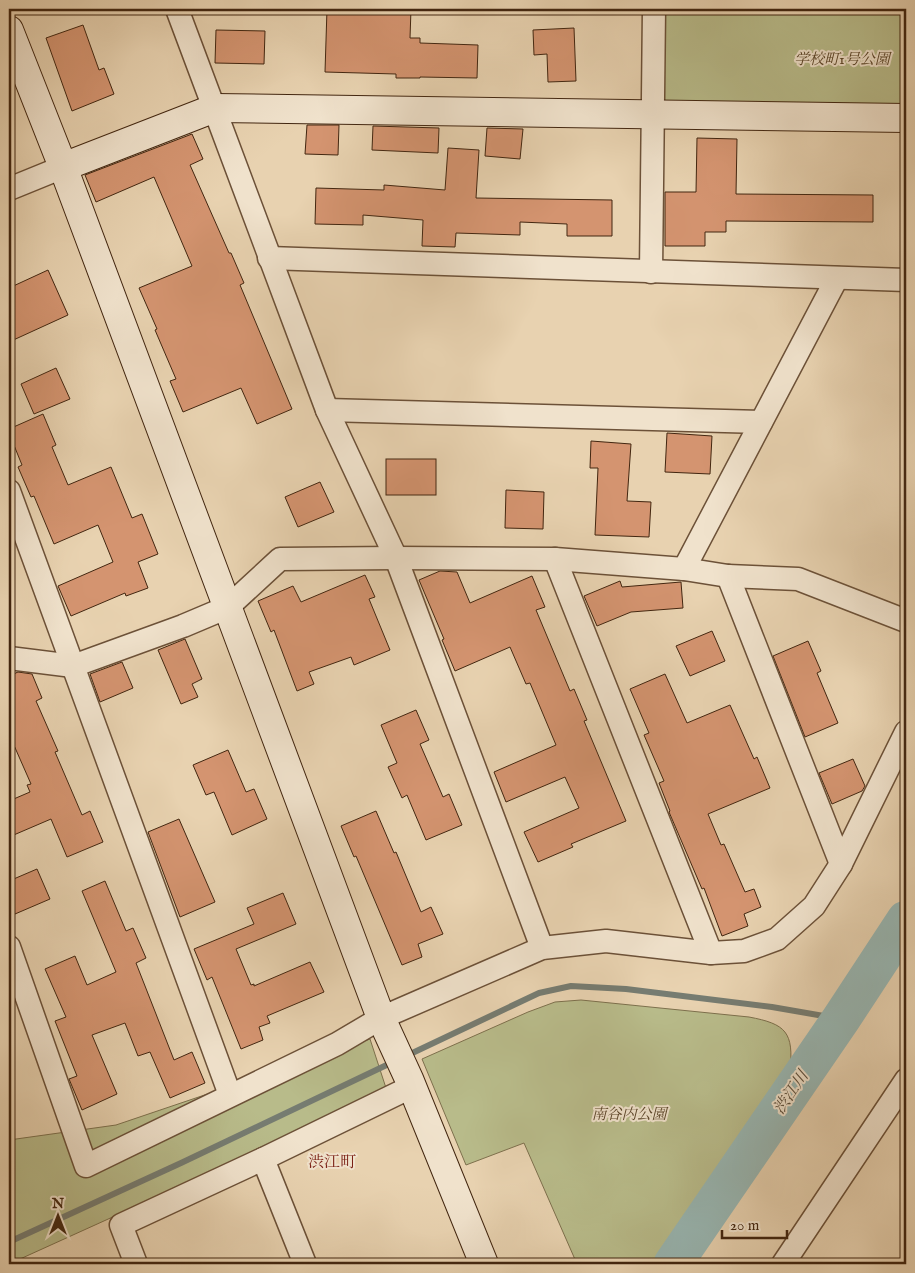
<svg xmlns="http://www.w3.org/2000/svg" width="915" height="1273" font-family="'IM FELL English','Noto Serif JP',serif">
  <style>
    .green { fill: #b8bb8a; stroke: #7d704d }
    .lines { fill: none; stroke-linecap: round; stroke-linejoin: round }
    .stream { stroke: #767c71; stroke-width: 6 }
    .river { stroke: #98b6b2; stroke-width: 39 }
    .building { fill: #d49470; stroke: #422610 }
    .street-casing { stroke: #6c5138; stroke-width: 25 }
    .secondary-casing { stroke: #422610; stroke-width: 30 }
    .street { stroke: #f0e2cc; stroke-width: 22 }
    .secondary { stroke: #f0e2cc; stroke-width: 28 }
    .labels { text-anchor: middle; stroke-width: 4; stroke-linejoin: round; paint-order: stroke }
    .park-label { font-size: 15px; font-style: italic; fill: #5a4428; stroke: #f0e2cc }
    .water-label { font-size: 16px; font-style: italic; fill: #584a38; stroke: #f0e2cc }
    .neighbourhood-label { font-size: 16px; fill: #7a1f14; stroke: #f0e2cc }
  </style>
  <rect width="100%" height="100%" fill="#e8d2b0"/>
  <filter id="stains"><feTurbulence type="fractalNoise" baseFrequency=".004" numOctaves="4"/><feColorMatrix values="0 0 0 0 .2 0 0 0 0 .09 0 0 0 0 .02 0 0 0 .5 -.17"/></filter>
  <radialGradient id="worn" r=".72"><stop offset=".6" stop-color="#630" stop-opacity="0"/><stop offset="1" stop-color="#630" stop-opacity=".3"/></radialGradient>
  <!-- green -->
  <g class="green">
    <path d="M 663,9 L 906,9 L 906,109 L 661,107 Z"/>
    <path d="M 581,1000 L 749,1017 C 786,1024 794,1032 790,1071 L 657,1264 L 577,1264 L 524,1143 L 466,1165 L 422,1059 L 528,1012 L 555,1002 Z"/>
    <path d="M 370,1039 L 386,1088 L 181,1186 L 9,1264 L 9,1140 L 116,1125 Z"/>
  </g>
  <g class="lines">
    <!-- stream -->
    <g class="stream">
      <path d="M 406,1056 L 539,993 L 571,986 L 626,989 L 772,1007 L 841,1019"/>
      <path d="M 9,1242 L 181,1163 L 395,1061"/>
    </g>
    <!-- river -->
    <path class="river" d="M 673,1264 L 841,1019 L 906,920"/>
  </g>
  <!-- building -->
  <g class="building">
    <path d="M 327,9 L 411,9 L 410,38 L 420,38 L 420,43 L 478,45 L 477,78 L 420,77 L 420,78 L 396,78 L 396,74 L 325,72 Z"/>
    <path d="M 83,25 L 99,70 L 104,68 L 114,94 L 72,111 L 46,38 Z"/>
    <path d="M 574,28 L 576,81 L 548,82 L 547,54 L 534,55 L 533,30 Z"/>
    <path d="M 216,30 L 265,31 L 264,64 L 215,63 Z"/>
    <path d="M 307,125 L 339,125 L 338,155 L 305,154 Z"/>
    <path d="M 373,126 L 439,128 L 438,153 L 372,150 Z"/>
    <path d="M 487,128 L 523,129 L 520,159 L 485,156 Z"/>
    <path d="M 192,134 L 203,159 L 190,165 L 229,253 L 231,253 L 244,283 L 240,285 L 292,409 L 257,424 L 241,388 L 183,412 L 170,381 L 176,379 L 155,330 L 157,329 L 139,288 L 192,266 L 154,177 L 96,202 L 85,175 Z"/>
    <path d="M 697,138 L 737,139 L 736,194 L 873,195 L 873,222 L 726,221 L 726,232 L 705,232 L 705,246 L 665,246 L 665,192 L 696,192 Z"/>
    <path d="M 448,148 L 479,150 L 476,198 L 612,200 L 612,236 L 567,236 L 567,224 L 520,222 L 520,235 L 456,233 L 455,247 L 422,246 L 423,220 L 363,215 L 363,225 L 315,224 L 316,188 L 384,190 L 384,185 L 445,190 Z"/>
    <path d="M 48,270 L 68,315 L 9,342 L 9,288 Z"/>
    <path d="M 56,368 L 70,399 L 34,414 L 21,384 Z"/>
    <path d="M 43,414 L 56,445 L 52,447 L 68,485 L 111,467 L 132,518 L 142,514 L 158,554 L 138,562 L 148,588 L 126,596 L 125,593 L 71,616 L 58,586 L 113,562 L 98,525 L 54,544 L 34,496 L 31,497 L 18,467 L 22,465 L 9,433 L 9,429 Z"/>
    <path d="M 667,433 L 712,436 L 710,474 L 665,472 Z"/>
    <path d="M 591,441 L 631,444 L 627,501 L 651,502 L 649,537 L 595,535 L 598,468 L 590,468 Z"/>
    <rect x="386" y="459" width="50" height="36"/>
    <path d="M 320,482 L 334,512 L 298,527 L 285,497 Z"/>
    <path d="M 506,490 L 544,492 L 543,529 L 505,528 Z"/>
    <path d="M 440,571 L 457,572 L 470,603 L 532,576 L 545,607 L 536,610 L 570,691 L 574,689 L 587,720 L 584,721 L 626,821 L 571,844 L 573,847 L 538,862 L 524,832 L 579,808 L 565,777 L 506,802 L 494,772 L 556,745 L 530,683 L 526,684 L 510,647 L 455,671 L 442,640 L 444,639 L 419,580 Z"/>
    <path d="M 365,575 L 375,597 L 369,599 L 390,650 L 354,665 L 351,657 L 309,672 L 314,684 L 297,691 L 274,630 L 271,632 L 258,601 L 293,586 L 301,602 Z"/>
    <path d="M 620,581 L 622,587 L 681,582 L 683,608 L 631,612 L 597,626 L 584,596 Z"/>
    <path d="M 712,631 L 725,661 L 690,676 L 676,646 Z"/>
    <path d="M 185,639 L 202,679 L 192,684 L 198,697 L 181,704 L 158,650 Z"/>
    <path d="M 808,641 L 821,671 L 817,673 L 838,723 L 805,737 L 773,656 Z"/>
    <path d="M 122,662 L 133,688 L 100,702 L 90,674 Z"/>
    <path d="M 18,672 L 32,674 L 42,698 L 36,701 L 58,751 L 55,752 L 82,815 L 90,811 L 103,842 L 67,857 L 51,819 L 9,837 L 9,801 L 30,792 L 27,785 L 31,784 L 9,734 L 9,676 Z"/>
    <path d="M 665,674 L 687,723 L 730,705 L 754,759 L 757,757 L 770,788 L 708,814 L 721,845 L 724,844 L 745,892 L 754,889 L 761,907 L 744,914 L 748,926 L 722,936 L 704,888 L 702,889 L 669,812 L 670,811 L 659,783 L 664,781 L 644,735 L 649,733 L 630,689 Z"/>
    <path d="M 416,710 L 429,740 L 420,744 L 443,797 L 449,794 L 462,825 L 426,840 L 407,795 L 402,798 L 388,767 L 397,763 L 381,725 Z"/>
    <path d="M 228,750 L 246,792 L 254,789 L 267,819 L 232,835 L 214,792 L 206,795 L 193,765 Z"/>
    <path d="M 853,759 L 865,786 L 862,791 L 832,804 L 819,773 Z"/>
    <path d="M 376,811 L 394,853 L 396,852 L 421,912 L 431,907 L 443,934 L 418,944 L 422,957 L 402,965 L 356,856 L 354,857 L 341,826 Z"/>
    <path d="M 179,819 L 215,902 L 180,917 L 148,832 Z"/>
    <path d="M 37,869 L 50,899 L 15,914 L 9,900 L 9,881 Z"/>
    <path d="M 105,881 L 126,931 L 133,928 L 146,958 L 136,963 L 174,1060 L 192,1052 L 205,1083 L 170,1098 L 150,1052 L 138,1056 L 125,1023 L 92,1035 L 117,1094 L 82,1110 L 69,1079 L 77,1076 L 55,1021 L 66,1017 L 45,969 L 75,956 L 87,985 L 116,972 L 82,891 Z"/>
    <path d="M 283,893 L 296,924 L 236,949 L 251,985 L 254,984 L 254,986 L 310,962 L 324,992 L 267,1016 L 270,1023 L 259,1027 L 263,1040 L 241,1049 L 212,977 L 207,980 L 194,949 L 254,924 L 247,908 Z"/>
  </g>
  <g class="lines">
    <!-- street casing -->
    <g class="street-casing">
      <g id="street">
        <path d="M 177,9 L 327,410 L 396,558 L 542,948"/>
        <path d="M 9,189 L 63,167"/>
        <path d="M 269,258 L 906,280"/>
        <path d="M 651,272 L 654,9"/>
        <path d="M 327,410 L 761,422"/>
        <path d="M 9,491 L 230,1095"/>
        <path d="M 555,559 L 711,953"/>
        <path d="M 684,569 L 837,278"/>
        <path d="M 728,576 L 841,864"/>
        <path d="M 9,658 L 73,666 L 183,626 L 228,607 L 280,559 L 396,558 L 555,559 L 684,569 L 728,576 L 798,579 L 906,621"/>
        <path d="M 9,947 L 86,1166 L 337,1044 L 381,1018 L 542,948 L 606,941 L 711,953 L 744,951 L 777,939 L 814,906 L 841,864 L 906,732"/>
        <path d="M 263,1159 L 305,1264"/>
        <path d="M 136,1264 L 121,1225 L 263,1159 L 411,1087"/>
        <path d="M 783,1264 L 906,1080"/>
      </g>
    </g>
    <!-- secondary casing -->
    <g class="secondary-casing">
      <g id="secondary">
        <path d="M 9,30 L 63,167 L 381,1018 L 409,1079 L 484,1264"/>
        <path d="M 63,167 L 215,108 L 906,118"/>
      </g>
    </g>
    <!-- street -->
    <use href="#street" class="street"/>
    <!-- secondary -->
    <use href="#secondary" class="secondary"/>
  </g>
  <g class="labels">
    <!-- park labels -->
    <g class="park-label">
      <text x="842" y="64">学校町1号公園</text>
      <text x="629" y="1119">南谷内公園</text>
    </g>
    <!-- water labels -->
    <g class="water-label">
      <text transform="translate(790 1092) rotate(-56)" y="6">渋江川</text>
    </g>
    <!-- neighbourhood labels -->
    <g class="neighbourhood-label">
      <text x="332" y="1167">渋江町</text>
    </g>
  </g>
  <!-- margin -->
  <rect width="915" height="1273" fill="none" stroke="#e8d2b0" stroke-width="30"/>
  <rect x="10" y="10" width="895" height="1253" fill="none" stroke="#422610" stroke-width="2.5"/>
  <rect x="15" y="15" width="885" height="1243" fill="none" stroke="#422610"/>
  <!-- north arrow -->
  <g transform="translate(58 1216)" stroke="#f0e2cc" stroke-width="4" paint-order="stroke">
  <path d="M0-4L9 19L0 12L-9 19Z" fill="#422610"/>
  <text y="-8" font-size="14" font-weight="bold" text-anchor="middle" fill="#422610">N</text>
  </g>
  <!-- scale -->
  <path d="M722 1230v8h65v-8" fill="none" stroke="#422610" stroke-width="2.5"/>
  <text x="730" y="1230" font-size="15" fill="#422610" stroke="#f0e2cc" stroke-width="4" paint-order="stroke">20 m</text>
  <rect width="100%" height="100%" filter="url(#stains)"/>
  <rect width="100%" height="100%" fill="url(#worn)"/>
</svg>
